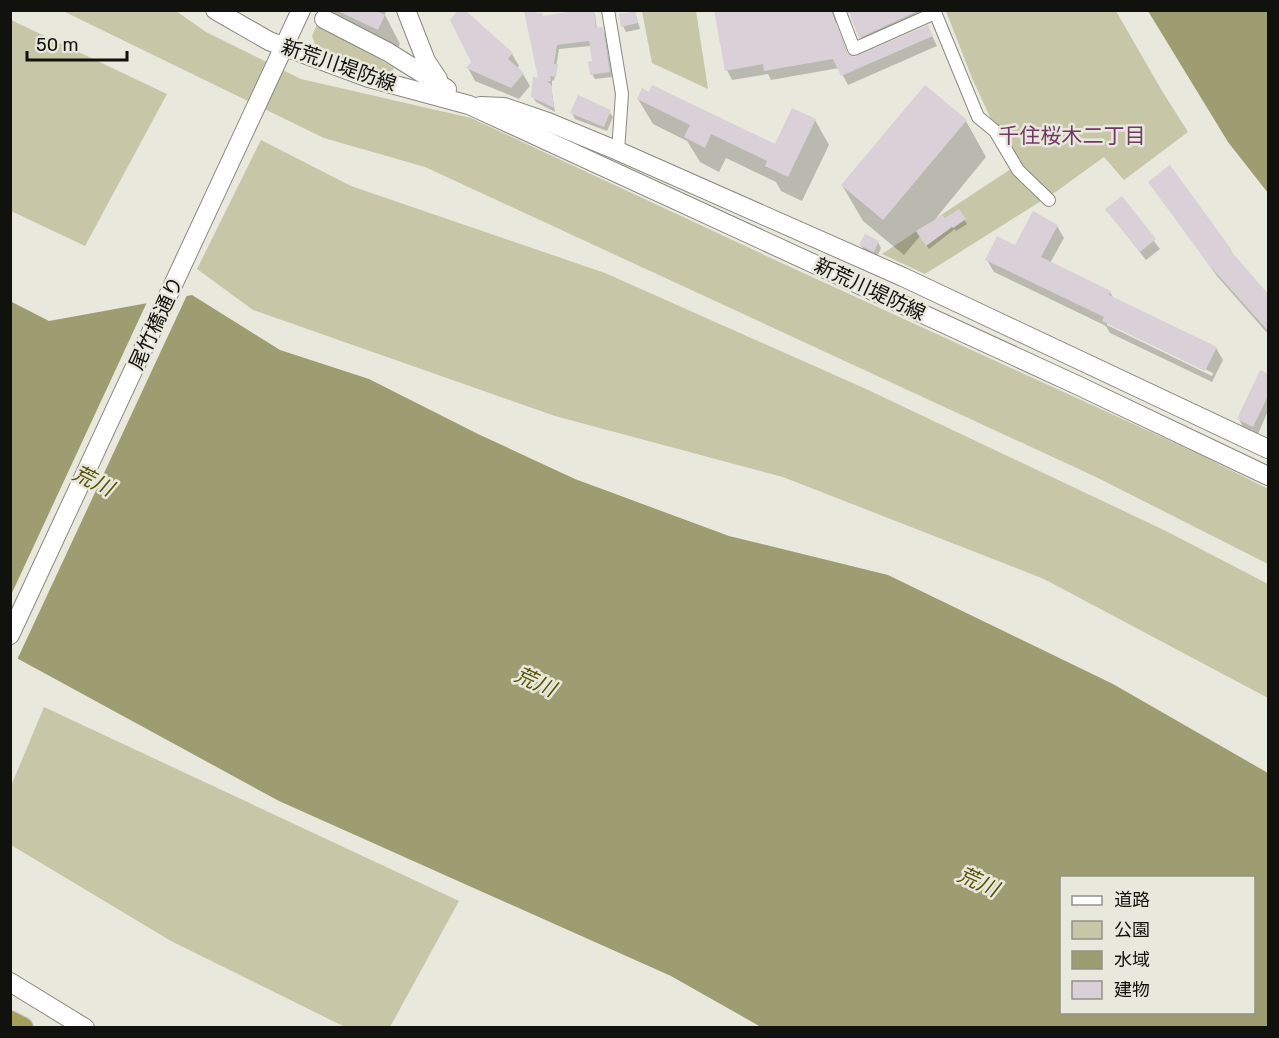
<svg xmlns="http://www.w3.org/2000/svg" width="1279" height="1038" font-family="Rubik,'Noto Sans JP',sans-serif">
  <style>
    .green { fill: #c7c6a7 }
    .water { fill: #9e9d71; fill-rule: evenodd }
    .pier { fill: #e8e8dd }
    .shadow { fill: #0003; fill-rule: evenodd }
    .building { fill: #dad0d7 }
    .lines { fill: none; stroke-linecap: round; stroke-linejoin: round }
    .minor-casing { stroke: #8a8980; stroke-width: 14 }
    .secondary-casing { stroke: #8a8980; stroke-width: 20 }
    .motorway-casing { stroke: #c6c6c5; stroke-width: 24 }
    .minor { stroke: #fff; stroke-width: 12 }
    .secondary { stroke: #fff; stroke-width: 18 }
    .motorway { stroke: #a4a059; stroke-width: 22 }
    .labels { text-anchor: middle; stroke-width: 5; stroke-linejoin: round; paint-order: stroke }
    .street-label { font-size: 20px; fill: #11110e; stroke: #e8e8dd }
    .neighbourhood-label { font-size: 21px; fill: #713865; stroke: #e8e8dd }
    .water-label { font-size: 21px; font-style: italic; fill: #575303; stroke: #e8e8dd }
  </style>
  <rect width="100%" height="100%" fill="#e8e8dd"/>
  <!-- green -->
  <g class="green">
    <path d="M 63,11 L 176,11 L 206,32 L 301,79 L 471,118 L 775,260 L 1199,454 L 1268,489 L 1268,564 L 1096,477 L 425,167 L 324,138 Z"/>
    <path d="M 642,11 L 696,11 L 708,89 L 652,63 Z"/>
    <path d="M 946,11 L 1116,11 L 1162,91 L 1188,132 L 1124,180 L 1104,157 L 1054,193 L 925,274 L 882,254 L 1020,163 L 991,119 L 972,78 Z"/>
    <path d="M 11,20 L 167,94 L 85,246 L 11,211 Z"/>
    <path d="M 318,22 L 394,68 L 390,74 L 317,49 L 312,36 Z"/>
    <path d="M 261,140 L 351,186 L 605,273 L 866,389 L 1166,531 L 1268,584 L 1268,698 L 1044,579 L 783,477 L 555,416 L 253,310 L 197,269 Z"/>
    <path d="M 44,707 L 459,901 L 390,1027 L 345,1027 L 171,941 L 11,845 L 11,786 Z"/>
  </g>
  <!-- water -->
  <g class="water">
    <path d="M 1148,11 L 1268,11 L 1268,193 L 1228,142 Z"/>
    <path d="M 192,295 L 280,350 L 369,379 L 478,434 L 575,479 L 729,536 L 888,575 L 1113,684 L 1268,773 L 1268,1027 L 761,1027 L 671,976 L 279,801 L 11,655 L 10,301 L 49,321 ZM 1062,878 L 1254,878 L 1254,1012 L 1062,1012 Z"/>
  </g>
  <!-- pier -->
  <path class="pier" d="M 188,293 L 16,662 L 10,659 L 11,595 L 148,300 Z"/>
  <!-- shadow -->
  <g class="shadow">
    <path d="M 332,10 L 386,10 L 385,15 L 400,44 L 394,56 L 345,34 Z"/>
    <path d="M 593,10 L 595,15 L 597,29 L 602,29 L 605,34 L 612,77 L 595,79 L 592,74 L 594,63 L 591,46 L 559,49 L 554,81 L 552,80 L 552,86 L 551,86 L 555,112 L 536,102 L 533,97 L 540,81 L 543,17 Z"/>
    <path d="M 716,10 L 924,10 L 927,19 L 865,46 L 850,13 L 841,11 L 836,18 L 836,24 L 848,55 L 852,59 L 928,27 L 937,46 L 848,85 L 839,68 L 771,80 L 768,74 L 732,80 L 727,70 Z"/>
    <path d="M 635,12 L 640,29 L 626,32 L 623,26 Z"/>
    <path d="M 512,54 L 519,66 L 517,69 L 523,74 L 530,86 L 519,99 L 475,81 L 468,68 Z"/>
    <path d="M 638,99 L 776,146 L 815,120 L 829,145 L 802,201 L 781,191 L 776,182 L 726,158 L 719,172 L 700,162 L 687,141 L 653,124 Z"/>
    <path d="M 609,112 L 613,117 L 607,131 L 575,119 L 572,113 Z"/>
    <path d="M 966,121 L 986,157 L 932,223 L 944,220 L 959,211 L 967,224 L 956,231 L 955,229 L 929,249 L 920,236 L 904,255 L 863,221 L 842,185 Z"/>
    <path d="M 1150,182 L 1230,249 L 1236,260 L 1268,297 L 1268,334 L 1217,276 Z"/>
    <path d="M 1121,198 L 1160,249 L 1146,260 L 1107,210 Z"/>
    <path d="M 1057,226 L 1064,238 L 1050,263 L 1110,292 L 1114,299 L 1216,348 L 1223,360 L 1212,382 L 1110,333 L 1106,326 L 994,272 L 987,260 ZM 1107,322 L 1213,373 L 1212,376 L 1107,325 Z"/>
    <path d="M 878,242 L 881,248 L 877,257 L 864,250 L 861,245 Z"/>
    <path d="M 1268,376 L 1268,411 L 1258,434 L 1243,427 L 1239,419 Z"/>
  </g>
  <!-- building -->
  <g class="building">
    <path d="M 336,10 L 374,10 L 385,15 L 378,30 Z"/>
    <path d="M 458,10 L 465,10 L 513,53 L 508,59 L 524,73 L 511,88 L 466,68 L 471,62 L 450,20 Z"/>
    <path d="M 581,10 L 594,10 L 596,28 L 603,27 L 610,72 L 590,75 L 588,62 L 592,61 L 589,41 L 557,45 L 554,64 L 558,64 L 556,77 L 550,76 L 551,81 L 547,82 L 551,84 L 554,108 L 531,97 L 533,76 L 538,78 L 524,11 L 542,13 L 543,16 Z"/>
    <path d="M 714,10 L 831,10 L 846,52 L 854,57 L 928,25 L 933,36 L 841,76 L 833,59 L 764,71 L 763,64 L 725,71 Z"/>
    <path d="M 848,10 L 920,10 L 859,38 Z"/>
    <path d="M 635,11 L 638,23 L 621,27 L 619,14 Z"/>
    <path d="M 652,85 L 775,144 L 792,108 L 816,119 L 788,177 L 765,166 L 767,161 L 711,134 L 705,148 L 684,137 L 690,125 L 637,99 L 642,88 L 649,92 Z"/>
    <path d="M 925,85 L 967,120 L 883,220 L 841,185 Z"/>
    <path d="M 578,95 L 611,110 L 604,127 L 570,113 Z"/>
    <path d="M 1170,165 L 1231,249 L 1230,250 L 1269,295 L 1269,332 L 1209,265 L 1148,182 Z"/>
    <path d="M 1122,196 L 1156,239 L 1140,252 L 1105,209 Z"/>
    <path d="M 959,209 L 966,219 L 953,228 L 952,227 L 926,246 L 916,231 L 942,215 L 945,218 Z"/>
    <path d="M 1033,211 L 1058,225 L 1041,257 L 1111,291 L 1109,295 L 1217,347 L 1205,371 L 1102,321 L 1104,317 L 985,260 L 997,236 L 1015,245 Z"/>
    <path d="M 865,234 L 879,241 L 874,252 L 859,245 Z"/>
    <path d="M 1260,370 L 1269,374 L 1269,394 L 1253,427 L 1237,419 Z"/>
  </g>
  <g class="lines">
    <!-- minor casing -->
    <g class="minor-casing">
      <g id="minor">
        <path d="M 608,10 L 622,94 L 618,151"/>
        <path d="M 839,10 L 854,49 L 935,13"/>
        <path d="M 934,10 L 978,117 L 995,131 L 1018,170 L 1049,200"/>
      </g>
    </g>
    <!-- secondary casing -->
    <g class="secondary-casing">
      <g id="secondary">
        <path d="M 215,10 L 269,41 L 369,78 L 469,105 L 1077,385 L 1268,476"/>
        <path d="M 406,10 L 426,61 L 438,79"/>
        <path d="M 324,19 L 388,52 L 447,89"/>
        <path d="M 480,106 L 504,107 L 548,122 L 618,151 L 903,277 L 1268,449"/>
        <path d="M 10,635 L 301,10"/>
        <path d="M 10,982 L 85,1028"/>
      </g>
    </g>
    <!-- motorway casing -->
    <g class="motorway-casing">
      <path id="motorway" d="M 10,1022 L 22,1028"/>
    </g>
    <!-- minor -->
    <use href="#minor" class="minor"/>
    <!-- secondary -->
    <use href="#secondary" class="secondary"/>
    <!-- motorway -->
    <use href="#motorway" class="motorway"/>
  </g>
  <g class="labels">
    <!-- street labels -->
    <g class="street-label">
      <text transform="translate(339 65) rotate(19)" y="7">新荒川堤防線</text>
      <text transform="translate(870 289) rotate(25)" y="7">新荒川堤防線</text>
      <text transform="translate(156 323) rotate(-65)" y="7">尾竹橋通り</text>
    </g>
    <!-- neighbourhood labels -->
    <g class="neighbourhood-label">
      <text x="1072" y="143">千住桜木二丁目</text>
    </g>
    <!-- water labels -->
    <g class="water-label">
      <text transform="translate(93 481) rotate(26)" y="7">荒川</text>
      <text transform="translate(535 682) rotate(24)" y="7">荒川</text>
      <text transform="translate(978 882) rotate(24)" y="7">荒川</text>
    </g>
  </g>
  <!-- border -->
  <rect width="1279" height="1038" fill="none" stroke="#11110e" stroke-width="24"/>
  <!-- legend -->
  <rect x="1060" y="876" width="195" height="138" fill="#e8e8dd" stroke="#92928a" stroke-width="1.5"/>
  <rect x="1072" y="896" width="30" height="9" fill="#ffffff" stroke="#92928a" stroke-width="1.5"/>
  <text x="1114" y="906" font-size="18" fill="#11110e">道路</text>
  <rect x="1072" y="921" width="30" height="18" fill="#c7c6a7" stroke="#92928a" stroke-width="1.5"/>
  <text x="1114" y="936" font-size="18" fill="#11110e">公園</text>
  <rect x="1072" y="951" width="30" height="18" fill="#9e9d71" stroke="#92928a" stroke-width="1.5"/>
  <text x="1114" y="966" font-size="18" fill="#11110e">水域</text>
  <rect x="1072" y="981" width="30" height="18" fill="#dad0d7" stroke="#92928a" stroke-width="1.5"/>
  <text x="1114" y="996" font-size="18" fill="#11110e">建物</text>
  <!-- scale -->
  <path d="M27 51v9h100v-9" fill="none" stroke="#11110e" stroke-width="3"/>
  <text x="36" y="51" font-size="18" fill="#11110e" stroke="#e8e8dd" stroke-width="4.5" paint-order="stroke">50 m</text>
</svg>
